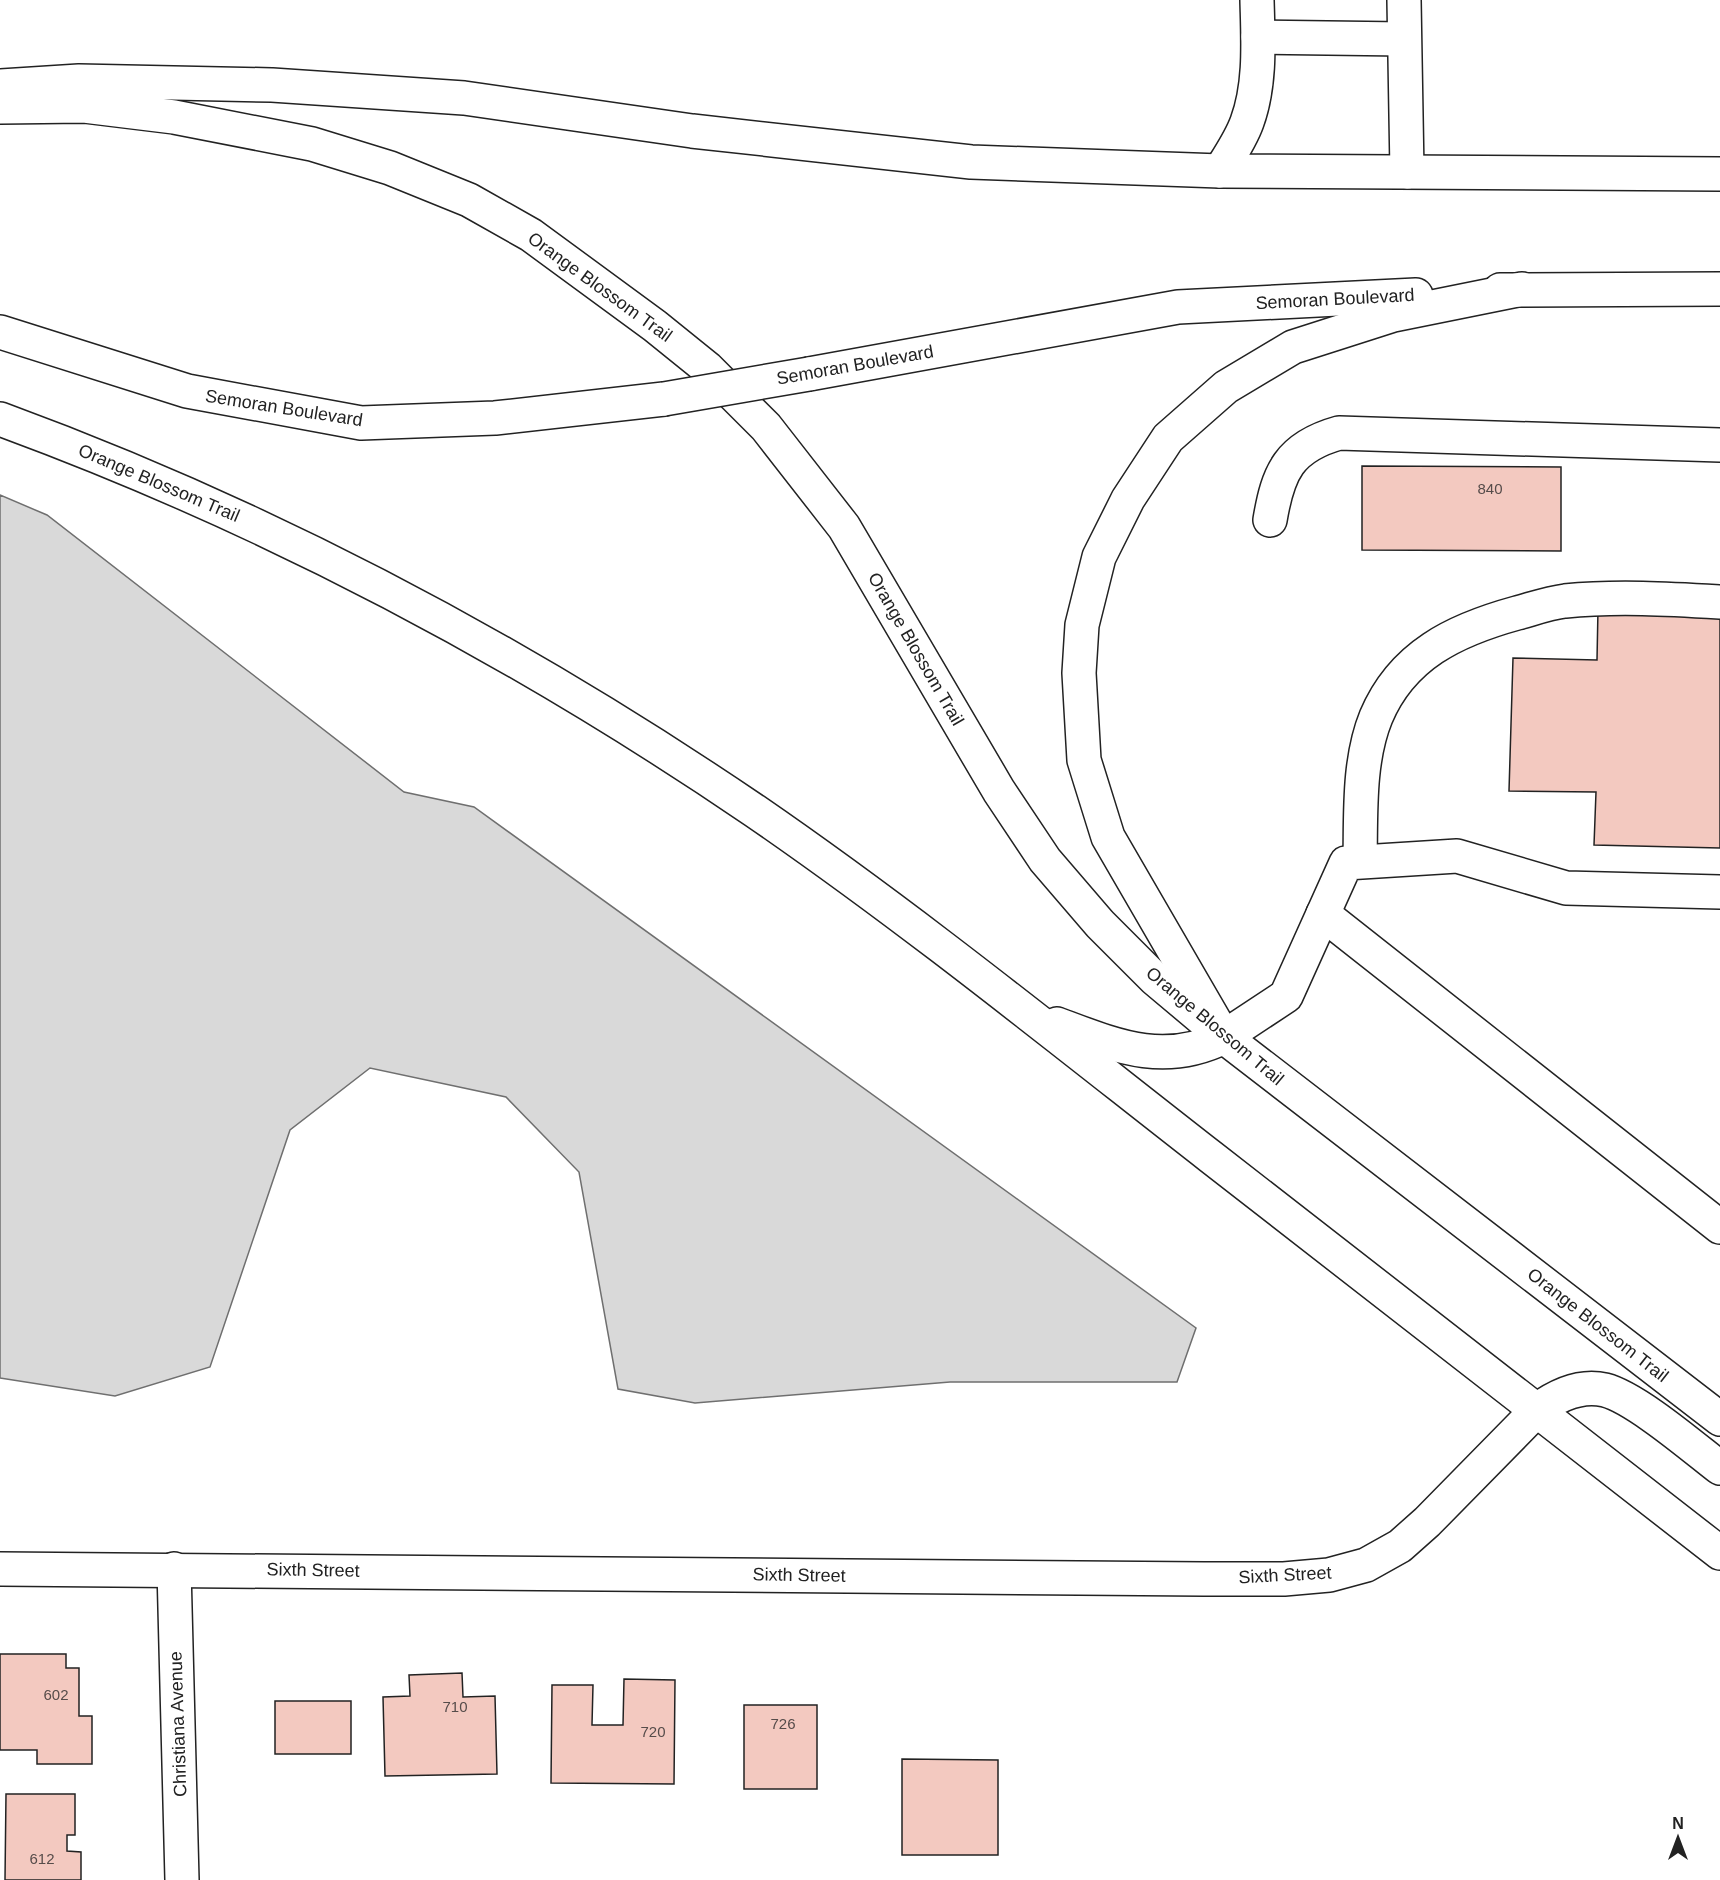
<svg xmlns="http://www.w3.org/2000/svg" width="1720" height="1880" font-family="Arial,sans-serif">
  <style>
    .water { fill: #d9d9d9; stroke: #6f6f6f; stroke-width: 1.5 }
    .building { fill: #f3c9c0; stroke: #222; stroke-width: 1.5 }
    .lines { fill: none; stroke-linecap: round; stroke-linejoin: round }
    .minor-casing { stroke: #222; stroke-width: 36 }
    .major-casing { stroke: #222; stroke-width: 36 }
    .minor { stroke: #fff; stroke-width: 33 }
    .major { stroke: #fff; stroke-width: 33 }
    .major-bridge-casing { stroke: #222; stroke-width: 36; stroke-linecap: butt }
    .major-bridge { stroke: #fff; stroke-width: 33 }
    .labels { text-anchor: middle; stroke-width: 4.5; stroke-linejoin: round; paint-order: stroke }
    .number-label { font-size: 15px; fill: #564c4a }
    .street-label { font-size: 18px; fill: #222; stroke: #fff }
  </style>
  <rect width="100%" height="100%" fill="#fff"/>
  <!-- water -->
  <path class="water" d="M 0,495 L 47,515 L 404,792 L 474,807 L 1196,1328 L 1177,1382 L 950,1382 L 695,1403 L 618,1389 L 579,1172 L 506,1097 L 370,1068 L 290,1130 L 210,1367 L 115,1396 L 0,1378 Z"/>
  <!-- building -->
  <g class="building">
    <path d="M 1362,466 L 1561,467 L 1561,551 L 1362,550 Z"/>
    <path d="M 1598,609 L 1720,612 L 1720,848 L 1594,845 L 1596,792 L 1509,791 L 1513,658 L 1597,660 Z"/>
    <path d="M 0,1654 L 66,1654 L 66,1668 L 79,1668 L 79,1716 L 92,1716 L 92,1764 L 37,1764 L 37,1750 L 0,1750 Z"/>
    <path d="M 462,1673 L 463,1697 L 495,1696 L 497,1774 L 385,1776 L 383,1697 L 410,1696 L 409,1675 Z"/>
    <path d="M 624,1679 L 675,1680 L 674,1784 L 551,1783 L 552,1685 L 593,1685 L 592,1725 L 623,1725 Z"/>
    <rect x="275" y="1701" width="76" height="53"/>
    <rect x="744" y="1705" width="73" height="84"/>
    <path d="M 902,1759 L 998,1760 L 998,1855 L 902,1855 Z"/>
    <path d="M 6,1794 L 75,1794 L 75,1835 L 67,1835 L 67,1851 L 81,1852 L 81,1880 L 5,1880 Z"/>
  </g>
  <g class="lines">
    <!-- minor casing -->
    <g class="minor-casing">
      <g id="minor">
        <path d="M 1404,0 L 1407,172"/>
        <path d="M 1258,37 L 1404,39"/>
        <path d="M 1220,171 C 1230,155 1241,139 1247,122 C 1261,84 1258,40 1257,0"/>
        <path d="M 1270,520 C 1278,472 1289,447 1339,433 L 1720,445"/>
        <path d="M 1360,861 C 1361,815 1358,761 1376,717 C 1402,655 1455,630 1517,613 C 1532,609 1549,603 1565,601 C 1616,596 1669,599 1720,602"/>
        <path d="M 1323,914 L 1720,1227"/>
        <path d="M 1224,1037 L 1286,996 L 1346,863 L 1457,856 L 1566,888 L 1720,892"/>
        <path d="M 0,1569 L 1204,1579 L 1284,1579 L 1329,1575 L 1366,1565 L 1400,1546 L 1427,1522 L 1537,1410"/>
        <path d="M 174,1569 L 182,1880"/>
      </g>
    </g>
    <!-- major casing -->
    <g class="major-casing">
      <g id="major">
        <path d="M 0,86 L 79,81 L 272,85 L 464,98 L 692,131 L 971,162 L 1220,171 L 1720,174"/>
        <path d="M 0,107 L 84,106 L 174,117 L 312,144 L 390,168 L 469,200 L 531,235 L 655,326 L 707,368 L 766,427 L 844,527 L 999,791 L 1045,860 L 1100,924 L 1155,979 L 1224,1037 L 1720,1419"/>
        <path d="M 1500,290 L 1720,289"/>
        <path d="M 0,332 L 187,391 L 361,423 L 495,418 L 664,399"/>
        <path d="M 809,374 L 1178,307 L 1416,295"/>
        <path d="M 0,419 C 270,518 518,650 755,811 C 912,919 1061,1040 1211,1157 C 1380,1289 1550,1421 1720,1553"/>
        <path d="M 1057,1024 C 1116,1046 1164,1067 1224,1037 L 1108,837 L 1084,760 L 1079,673 L 1082,625 L 1099,557 L 1128,499 L 1168,438 L 1226,387 L 1293,347 L 1393,315 L 1522,289"/>
        <path d="M 1537,1410 C 1556,1396 1580,1384 1605,1390 C 1636,1398 1694,1448 1720,1468"/>
      </g>
    </g>
    <!-- minor -->
    <use href="#minor" class="minor"/>
    <!-- major -->
    <use href="#major" class="major"/>
    <!-- major-bridge casing -->
    <g class="major-bridge-casing">
      <path id="major-bridge" d="M 664,399 L 809,374"/>
    </g>
    <!-- major-bridge -->
    <use href="#major-bridge" class="major-bridge"/>
  </g>
  <g class="labels">
    <!-- number labels -->
    <g class="number-label">
      <text x="1490" y="494">840</text>
      <text x="56" y="1700">602</text>
      <text x="455" y="1712">710</text>
      <text x="783" y="1729">726</text>
      <text x="653" y="1737">720</text>
      <text x="42" y="1864">612</text>
    </g>
    <!-- street labels -->
    <g class="street-label">
      <text transform="translate(600 287) rotate(36)" y="6">Orange Blossom Trail</text>
      <text transform="translate(1335 299) rotate(-3)" y="6">Semoran Boulevard</text>
      <text transform="translate(855 365) rotate(-10)" y="6">Semoran Boulevard</text>
      <text transform="translate(284 408) rotate(9)" y="6">Semoran Boulevard</text>
      <text transform="translate(159 483) rotate(23)" y="6">Orange Blossom Trail</text>
      <text transform="translate(916 649) rotate(60)" y="6">Orange Blossom Trail</text>
      <text transform="translate(1215 1026) rotate(40)" y="6">Orange Blossom Trail</text>
      <text transform="translate(1598 1325) rotate(38)" y="6">Orange Blossom Trail</text>
      <text transform="translate(313 1570) rotate(1)" y="6">Sixth Street</text>
      <text transform="translate(799 1575) rotate(1)" y="6">Sixth Street</text>
      <text transform="translate(1285 1575) rotate(-3)" y="6">Sixth Street</text>
      <text transform="translate(178 1724) rotate(-92)" y="6">Christiana Avenue</text>
    </g>
  </g>
  <!-- north arrow -->
  <g transform="translate(1678 1838)" stroke="#ffffff" stroke-width="4.5" paint-order="stroke">
  <path d="M0-4.5L10 22L0 15L-10 22Z" fill="#222222"/>
  <text y="-9" font-size="16" font-weight="bold" text-anchor="middle" fill="#222222">N</text>
  </g>
</svg>
